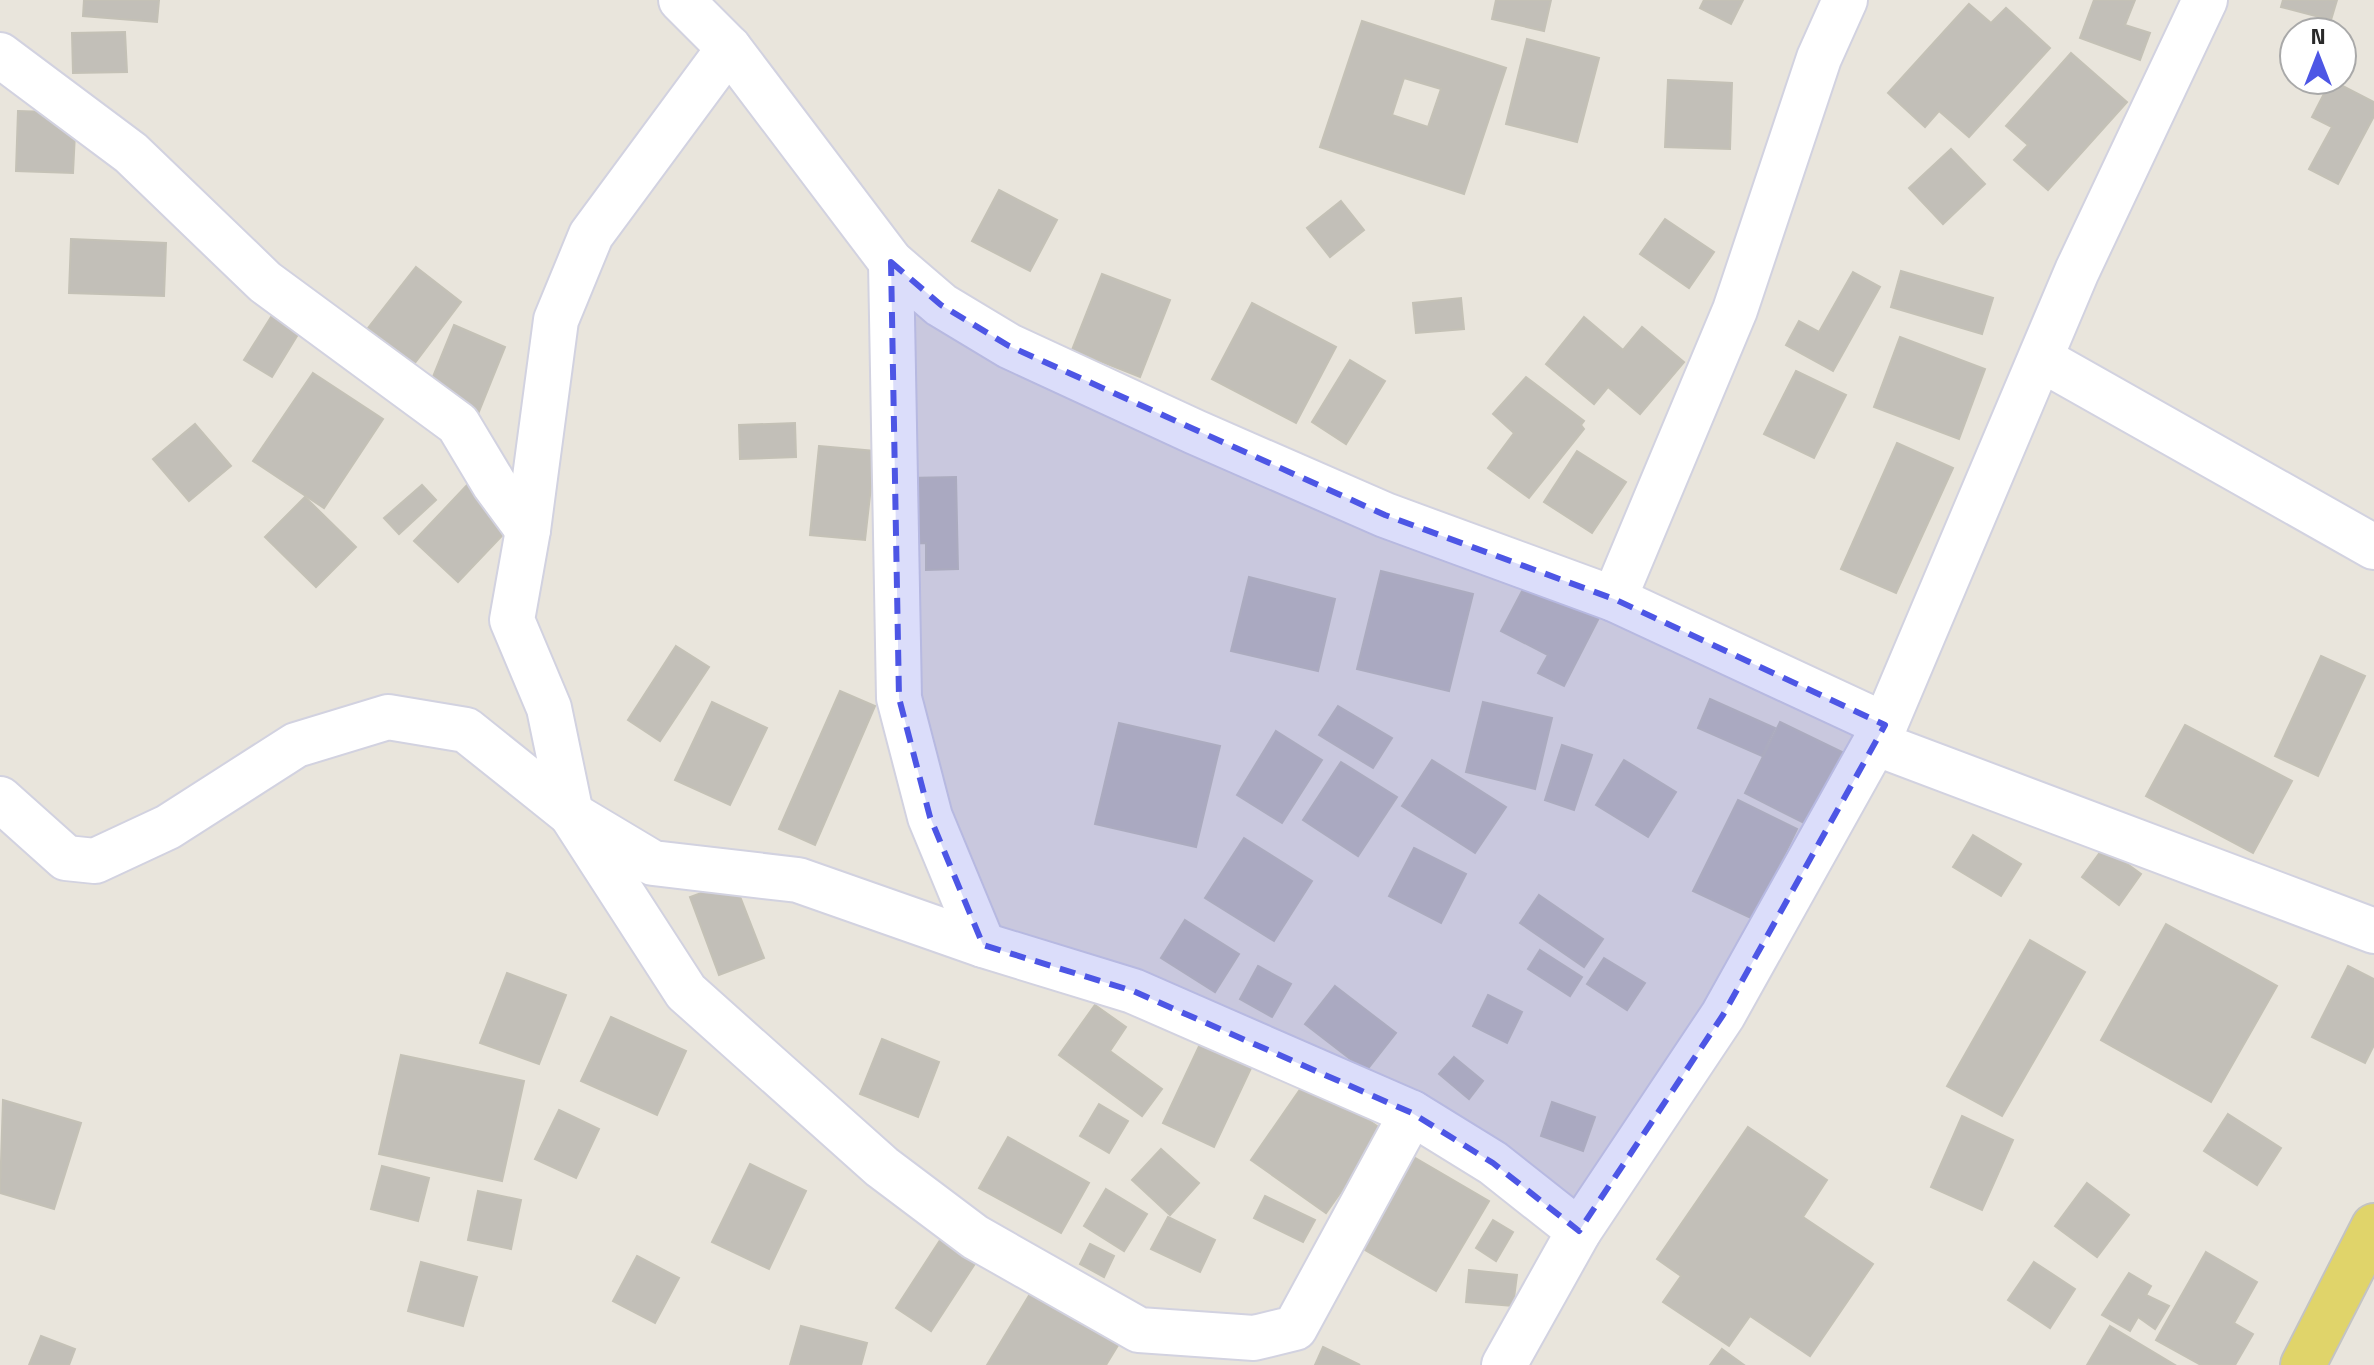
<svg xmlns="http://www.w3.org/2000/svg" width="2374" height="1365" font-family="'Titillium Web',sans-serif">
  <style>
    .building { fill: #c2bfb8; stroke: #c4c1b6; stroke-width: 2; fill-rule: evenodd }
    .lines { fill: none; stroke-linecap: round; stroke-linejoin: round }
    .street-casing { stroke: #d2d2e0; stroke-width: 48 }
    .primary-casing { stroke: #c3c3c3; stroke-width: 48 }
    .street { stroke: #fff; stroke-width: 44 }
    .primary { stroke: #e0d46a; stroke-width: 44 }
    .marked { fill: #4d56e5; fill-opacity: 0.2; stroke: #4d56e5; stroke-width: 6; stroke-dasharray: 16 10; stroke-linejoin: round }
  </style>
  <rect width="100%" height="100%" fill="#e9e5dc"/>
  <!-- building -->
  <g class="building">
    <path d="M 84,0 L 159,0 L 157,22 L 83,16 Z"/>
    <path d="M 1496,0 L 1551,0 L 1544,31 L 1492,19 Z"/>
    <path d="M 1704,0 L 1743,0 L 1731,24 L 1700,8 Z"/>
    <path d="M 2094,0 L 2135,0 L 2125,25 L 2150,33 L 2140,60 L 2080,38 Z"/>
    <path d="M 2283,0 L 2337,0 L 2331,20 L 2281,7 Z"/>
    <path d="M 1969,4 L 1991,23 L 2006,8 L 2050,48 L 1969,137 L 1939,111 L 1925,127 L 1888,93 Z"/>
    <path d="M 1362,21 L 1506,68 L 1464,194 L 1320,147 ZM 1404,78 L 1441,89 L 1428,127 L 1392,115 Z"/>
    <path d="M 125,32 L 127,72 L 73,73 L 72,33 Z"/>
    <path d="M 1527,39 L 1599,58 L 1577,142 L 1506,124 Z"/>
    <path d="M 2071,53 L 2127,102 L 2048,190 L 2014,160 L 2028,145 L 2006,126 Z"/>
    <path d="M 1668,80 L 1732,83 L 1730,149 L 1665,147 Z"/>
    <path d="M 2331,80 L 2374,102 L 2374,116 L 2338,184 L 2309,169 L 2332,127 L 2312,117 Z"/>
    <path d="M 18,111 L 76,113 L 73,173 L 16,171 Z"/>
    <path d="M 1951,149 L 1985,184 L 1943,224 L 1909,188 Z"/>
    <path d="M 999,190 L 1057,220 L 1030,271 L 972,241 Z"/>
    <path d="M 1341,201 L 1364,230 L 1330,257 L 1307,228 Z"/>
    <path d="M 1665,219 L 1714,252 L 1689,288 L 1640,254 Z"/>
    <path d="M 71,239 L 166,243 L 164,296 L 69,293 Z"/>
    <path d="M 416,267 L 461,302 L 414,364 L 368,328 Z"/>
    <path d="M 1901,271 L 1993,298 L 1982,334 L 1891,307 Z"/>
    <path d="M 1853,272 L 1880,287 L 1833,371 L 1786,345 L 1799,321 L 1819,332 Z"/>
    <path d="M 1102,274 L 1170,300 L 1140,377 L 1072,350 Z"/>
    <path d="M 1461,298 L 1464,329 L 1416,333 L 1413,303 Z"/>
    <path d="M 1252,303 L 1336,347 L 1296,423 L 1212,379 Z"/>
    <path d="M 273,314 L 300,331 L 272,377 L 244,360 Z"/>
    <path d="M 1584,317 L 1623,350 L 1642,327 L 1684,362 L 1640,414 L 1608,387 L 1594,404 L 1546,364 Z"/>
    <path d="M 454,325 L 505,347 L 478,414 L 426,394 Z"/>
    <path d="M 1900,337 L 1985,369 L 1959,439 L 1874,407 Z"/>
    <path d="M 1350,360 L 1385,381 L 1346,444 L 1312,422 Z"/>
    <path d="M 1796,371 L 1846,395 L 1814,458 L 1764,434 Z"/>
    <path d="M 313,373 L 383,419 L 324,508 L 253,461 Z"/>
    <path d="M 1526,377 L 1584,421 L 1581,425 L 1584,429 L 1529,498 L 1488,468 L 1514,433 L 1493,414 Z"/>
    <path d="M 795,423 L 796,457 L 740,459 L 739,425 Z"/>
    <path d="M 195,424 L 231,466 L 189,501 L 153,459 Z"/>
    <path d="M 1897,443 L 1953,468 L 1896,593 L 1841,569 Z"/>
    <path d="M 819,446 L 875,451 L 865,540 L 810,535 Z"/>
    <path d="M 1577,451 L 1626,482 L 1592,533 L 1544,502 Z"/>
    <path d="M 956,477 L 958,569 L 926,570 L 926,543 L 909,544 L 908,478 Z"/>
    <path d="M 470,482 L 514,523 L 458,582 L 414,541 Z"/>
    <path d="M 422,485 L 436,500 L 399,534 L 384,518 Z"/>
    <path d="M 305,497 L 356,547 L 316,587 L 265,537 Z"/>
    <path d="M 1381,571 L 1473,594 L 1449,691 L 1357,669 Z"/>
    <path d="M 1249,577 L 1335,599 L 1318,671 L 1231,651 Z"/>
    <path d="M 1529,578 L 1601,614 L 1564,686 L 1538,673 L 1548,655 L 1501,631 Z"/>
    <path d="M 676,646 L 709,667 L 660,741 L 628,720 Z"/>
    <path d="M 2321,656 L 2365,676 L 2318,776 L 2275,756 Z"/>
    <path d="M 840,691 L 875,706 L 815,845 L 779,829 Z"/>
    <path d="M 1710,699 L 1775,728 L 1762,756 L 1698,728 Z"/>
    <path d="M 712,702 L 767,728 L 730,805 L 675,780 Z"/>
    <path d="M 1483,702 L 1552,718 L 1535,789 L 1466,772 Z"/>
    <path d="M 1338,706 L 1392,738 L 1373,768 L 1319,735 Z"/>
    <path d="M 1780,722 L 1842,752 L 1806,824 L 1745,793 Z"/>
    <path d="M 1119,723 L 1220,746 L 1196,847 L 1095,824 Z"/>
    <path d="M 2185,725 L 2292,781 L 2253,853 L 2146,796 Z"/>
    <path d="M 1276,731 L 1322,760 L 1282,823 L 1237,795 Z"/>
    <path d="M 1562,745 L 1592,755 L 1574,810 L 1545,800 Z"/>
    <path d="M 1432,760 L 1506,807 L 1475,853 L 1402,806 Z"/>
    <path d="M 1624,760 L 1676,792 L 1648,837 L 1596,805 Z"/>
    <path d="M 1341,762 L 1397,797 L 1358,856 L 1303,820 Z"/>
    <path d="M 1738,800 L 1797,829 L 1753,919 L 1693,891 Z"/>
    <path d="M 1973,835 L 2021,864 L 2001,896 L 1953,867 Z"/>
    <path d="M 1244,838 L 1312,881 L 1274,941 L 1205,898 Z"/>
    <path d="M 2104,847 L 2141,874 L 2119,905 L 2082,877 Z"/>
    <path d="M 1414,848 L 1466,874 L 1441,923 L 1389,896 Z"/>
    <path d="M 734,881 L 764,958 L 719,975 L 690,897 Z"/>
    <path d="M 1539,895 L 1603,939 L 1584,967 L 1520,923 Z"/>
    <path d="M 1185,920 L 1239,954 L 1215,992 L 1161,958 Z"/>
    <path d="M 2166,924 L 2277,986 L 2211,1102 L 2101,1040 Z"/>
    <path d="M 2030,940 L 2085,972 L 2002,1116 L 1947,1086 Z"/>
    <path d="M 1540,950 L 1582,977 L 1570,996 L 1528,969 Z"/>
    <path d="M 1604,958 L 1645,983 L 1627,1010 L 1587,984 Z"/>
    <path d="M 1258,966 L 1291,984 L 1272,1017 L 1240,999 Z"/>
    <path d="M 2348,966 L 2374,979 L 2374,1045 L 2365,1063 L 2312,1037 Z"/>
    <path d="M 507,973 L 566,995 L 539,1064 L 480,1043 Z"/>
    <path d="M 1335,986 L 1396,1033 L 1366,1071 L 1305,1024 Z"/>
    <path d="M 1488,995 L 1522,1012 L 1507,1043 L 1473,1026 Z"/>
    <path d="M 1095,1005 L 1126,1027 L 1110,1051 L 1162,1089 L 1142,1116 L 1059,1055 Z"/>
    <path d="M 611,1017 L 686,1051 L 657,1115 L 581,1081 Z"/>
    <path d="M 882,1039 L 939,1062 L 918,1117 L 860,1094 Z"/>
    <path d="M 1201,1042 L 1252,1066 L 1214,1147 L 1163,1123 Z"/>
    <path d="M 401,1055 L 524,1081 L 502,1181 L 379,1154 Z"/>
    <path d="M 1454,1057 L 1483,1081 L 1469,1099 L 1439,1074 Z"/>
    <path d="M 1308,1078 L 1384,1131 L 1326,1213 L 1251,1160 Z"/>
    <path d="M 3,1100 L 81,1123 L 54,1209 L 0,1193 Z"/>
    <path d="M 1552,1102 L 1595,1117 L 1583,1151 L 1541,1136 Z"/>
    <path d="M 1099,1104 L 1128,1121 L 1109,1153 L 1080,1136 Z"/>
    <path d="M 559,1110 L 599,1129 L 576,1178 L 535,1159 Z"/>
    <path d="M 2228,1114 L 2281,1148 L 2257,1185 L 2204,1151 Z"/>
    <path d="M 1962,1116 L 2013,1140 L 1982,1210 L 1931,1187 Z"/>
    <path d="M 1748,1127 L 1827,1180 L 1803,1217 L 1873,1264 L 1810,1356 L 1750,1316 L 1729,1346 L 1663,1302 L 1681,1276 L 1657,1259 Z"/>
    <path d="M 1008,1137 L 1089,1183 L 1061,1233 L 979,1188 Z"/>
    <path d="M 1161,1149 L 1199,1183 L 1170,1215 L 1132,1180 Z"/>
    <path d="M 1412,1156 L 1489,1201 L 1436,1291 L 1358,1246 Z"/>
    <path d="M 750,1164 L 806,1191 L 769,1269 L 712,1242 Z"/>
    <path d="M 382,1166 L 429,1178 L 418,1221 L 371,1209 Z"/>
    <path d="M 2087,1183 L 2129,1215 L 2097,1257 L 2055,1226 Z"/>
    <path d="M 1106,1189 L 1147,1214 L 1124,1251 L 1084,1226 Z"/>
    <path d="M 478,1191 L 521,1200 L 511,1249 L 468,1240 Z"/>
    <path d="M 1265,1196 L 1315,1220 L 1303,1242 L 1254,1218 Z"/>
    <path d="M 1168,1217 L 1215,1240 L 1200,1272 L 1151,1249 Z"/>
    <path d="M 1493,1220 L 1513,1232 L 1496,1261 L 1476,1248 Z"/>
    <path d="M 944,1234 L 980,1256 L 931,1331 L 896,1308 Z"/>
    <path d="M 1090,1244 L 1114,1256 L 1104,1277 L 1080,1264 Z"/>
    <path d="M 2206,1252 L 2257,1282 L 2234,1323 L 2253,1334 L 2235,1365 L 2201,1365 L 2156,1340 Z"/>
    <path d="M 637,1256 L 679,1278 L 655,1323 L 613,1301 Z"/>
    <path d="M 421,1262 L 477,1277 L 463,1326 L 408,1311 Z"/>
    <path d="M 2034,1262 L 2075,1289 L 2050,1328 L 2008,1300 Z"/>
    <path d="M 1469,1270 L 1517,1275 L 1513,1306 L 1466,1302 Z"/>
    <path d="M 2129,1273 L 2151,1286 L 2146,1295 L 2169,1306 L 2155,1329 L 2138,1317 L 2130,1331 L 2102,1315 Z"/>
    <path d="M 1036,1284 L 1123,1337 L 1106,1365 L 987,1365 Z"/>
    <path d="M 801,1326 L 867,1343 L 861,1365 L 790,1365 Z"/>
    <path d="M 2110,1326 L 2175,1365 L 2087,1365 Z"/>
    <path d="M 41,1336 L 75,1349 L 69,1365 L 29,1365 Z"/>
    <path d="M 1323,1347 L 1360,1365 L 1315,1365 Z"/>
    <path d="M 1722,1349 L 1744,1365 L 1710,1365 Z"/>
  </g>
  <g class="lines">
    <!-- street casing -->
    <g class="street-casing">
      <g id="street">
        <path d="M 681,0 L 729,48 L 891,262 L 941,305 L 1009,346 L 1195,432 L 1385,515 L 1614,599 L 1885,725"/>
        <path d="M 729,48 L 591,235 L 556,320 L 528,530 L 512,620 L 549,708 L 571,814 L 686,992 L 882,1167 L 975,1237 L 1139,1330 L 1254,1338 L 1295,1328 L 1412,1113"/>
        <path d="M 0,55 L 131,153 L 265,282 L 458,424 L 494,484 L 528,530"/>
        <path d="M 891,262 L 899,698 L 930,817 L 983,945"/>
        <path d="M 2041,359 L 2374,547"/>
        <path d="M 1614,599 L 1735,310 L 1819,58 L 1845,0"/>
        <path d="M 1875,743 L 2374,931"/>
        <path d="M 0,799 L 66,858 L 95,861 L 168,827 L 296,745 L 388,717 L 466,730 L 571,814 L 653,863 L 798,880 L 983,945 L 1133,991 L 1412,1113 L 1493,1163 L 1579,1231"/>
        <path d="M 1504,1365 L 1579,1231 L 1723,1015 L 1885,725 L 2077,271 L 2205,0"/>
      </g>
    </g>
    <!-- primary casing -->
    <g class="primary-casing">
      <path id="primary" d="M 2303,1365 L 2374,1226"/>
    </g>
    <!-- street -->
    <use href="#street" class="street"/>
    <!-- primary -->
    <use href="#primary" class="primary"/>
  </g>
  <!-- marked area -->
  <path class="marked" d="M 891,262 L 941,305 L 1009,346 L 1385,515 L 1614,599 L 1885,725 L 1723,1015 L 1579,1231 L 1493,1163 L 1412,1113 L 1133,991 L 983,945 L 930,817 L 899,698 Z"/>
  <!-- north arrow -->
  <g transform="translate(2318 56)"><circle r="38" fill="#ffffff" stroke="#a9a9a9" stroke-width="2"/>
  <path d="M0-6L14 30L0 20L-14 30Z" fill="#4d56e5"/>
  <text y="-12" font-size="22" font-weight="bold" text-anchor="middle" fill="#292929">N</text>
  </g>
</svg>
